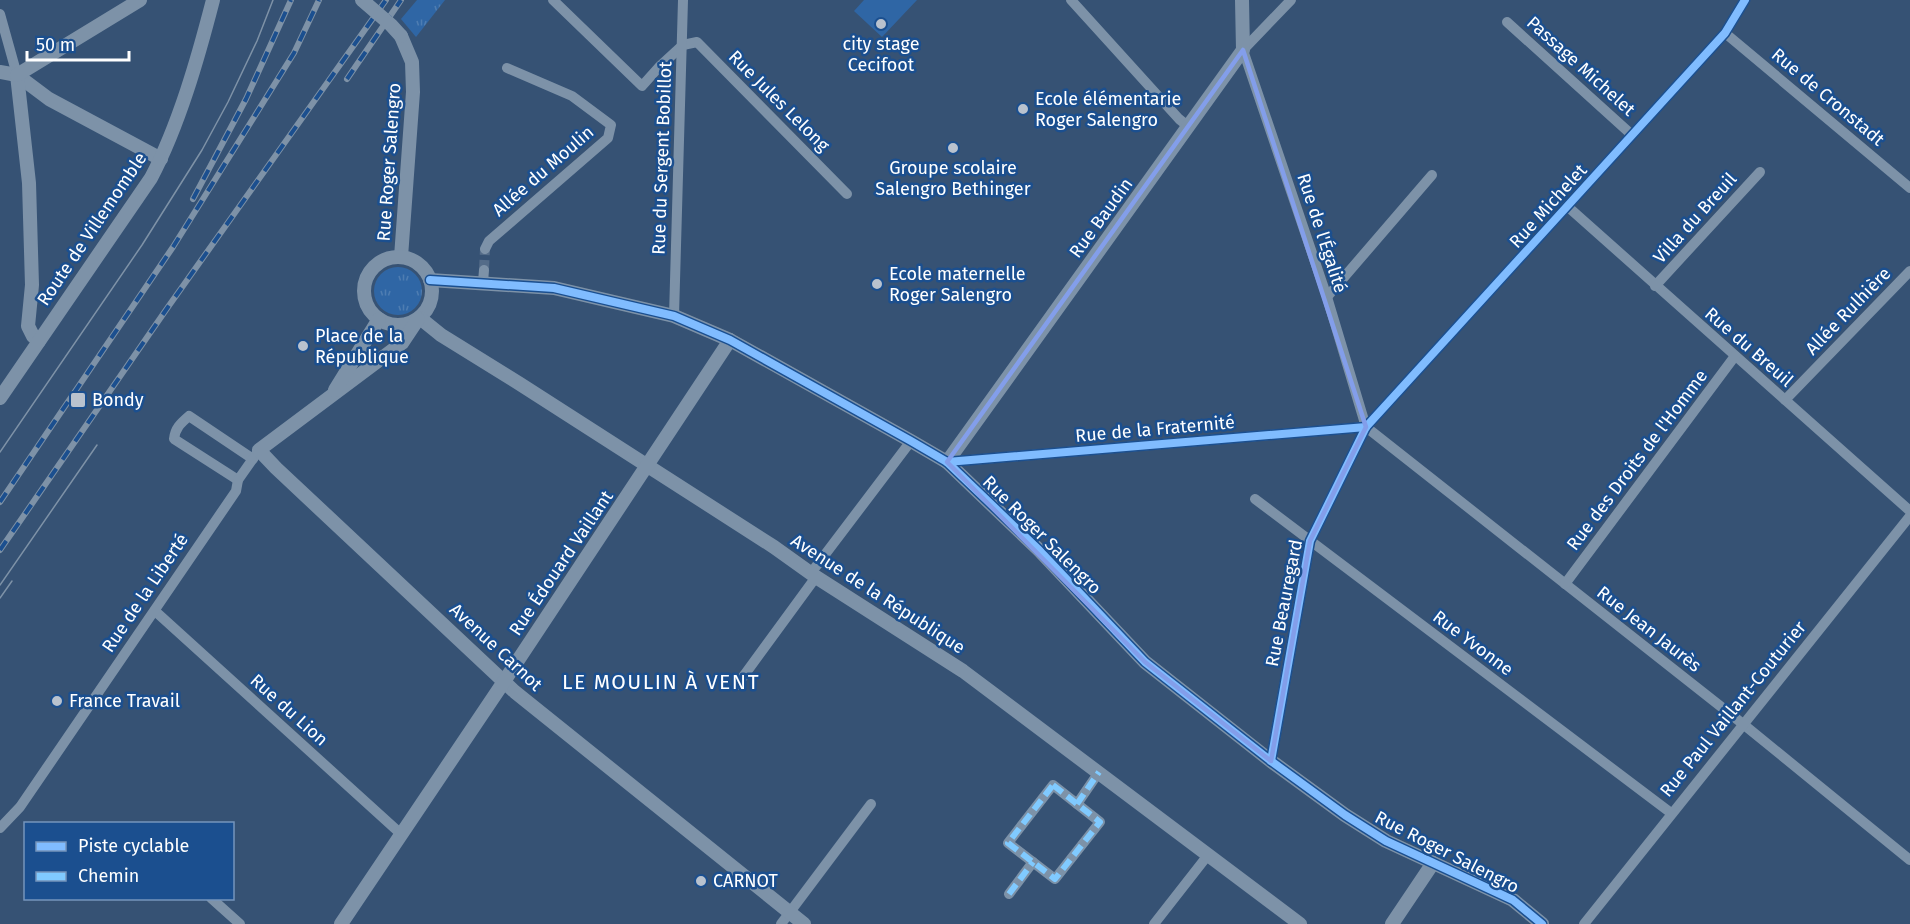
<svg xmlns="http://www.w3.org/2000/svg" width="1910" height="924" font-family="'Fira Sans',sans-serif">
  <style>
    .grass { fill: url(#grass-tufts) }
    .green { fill: #2f66a5 }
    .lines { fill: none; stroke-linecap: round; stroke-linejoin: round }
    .minor-tunnel { stroke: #546c89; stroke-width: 10; stroke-dasharray: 10 5; stroke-linecap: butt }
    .minor { stroke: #7d92a8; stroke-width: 10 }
    .tertiary { stroke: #7d92a8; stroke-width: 14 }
    .tram { stroke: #7e92a7; stroke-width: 1.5 }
    .rail-casing { stroke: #7e92a7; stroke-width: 6 }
    .rail { stroke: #1b4f8f; stroke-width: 4; stroke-dasharray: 11; stroke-linecap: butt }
    .tertiary-bridge { stroke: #7d92a8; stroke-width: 14 }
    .quiet { stroke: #80caff; stroke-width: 6; stroke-dasharray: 12 6; stroke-linecap: butt }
    .cycleway-casing { stroke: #1b4f8f; stroke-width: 11 }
    .cycleway { stroke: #80bcff; stroke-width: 8 }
    .marked { fill: none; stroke: #839eea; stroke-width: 4.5; stroke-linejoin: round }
    .poi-dot { fill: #b9c2ce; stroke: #1b4f8f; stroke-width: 2 }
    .labels { text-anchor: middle; stroke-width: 5; stroke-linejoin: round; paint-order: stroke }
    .poi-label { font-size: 18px; fill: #fff; stroke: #1b4f8f; text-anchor: start }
    .street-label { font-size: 18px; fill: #fff; stroke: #1b4f8f }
    .quarter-label { font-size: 21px; letter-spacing: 1.5px; fill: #fff; stroke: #1b4f8f }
  </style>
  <defs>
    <pattern id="grass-tufts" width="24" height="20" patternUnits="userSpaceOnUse" patternTransform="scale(1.5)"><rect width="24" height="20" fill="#2f66a5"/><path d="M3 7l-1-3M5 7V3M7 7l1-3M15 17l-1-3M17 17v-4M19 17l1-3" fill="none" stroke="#4e7db2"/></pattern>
  </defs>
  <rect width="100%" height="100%" fill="#365274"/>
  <!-- grass -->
  <g class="grass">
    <path d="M 417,0 L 445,0 L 416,37 L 401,19 Z"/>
    <circle cx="398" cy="291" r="24"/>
  </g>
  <!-- green -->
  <path class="green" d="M 864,0 L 917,0 L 882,37 L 854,11 Z"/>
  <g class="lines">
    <!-- minor-tunnel -->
    <path class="minor-tunnel" d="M 484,270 L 485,249"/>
    <!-- minor -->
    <g class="minor">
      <path d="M 553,0 L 642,86 L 659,67 L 683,45 L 697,42 L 847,194"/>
      <path d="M 1071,0 L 1179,119 L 1189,127"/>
      <path d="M 1291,0 L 1243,50 L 1327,297 L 1366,427"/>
      <path d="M 0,14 L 17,75"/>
      <path d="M 1507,22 L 1632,135"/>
      <path d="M 1725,33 L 1910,188"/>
      <path d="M 1567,206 L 1910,511"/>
      <path d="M 485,249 L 489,241 L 608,138 L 611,125 L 572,96 L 507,68"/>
      <path d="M 483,282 L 484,270"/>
      <path d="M 1655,286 L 1760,172"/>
      <path d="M 1327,297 L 1432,175"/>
      <path d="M 674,316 L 683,0"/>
      <path d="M 1785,400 L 1910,271"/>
      <path d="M 1366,427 L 1743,724 L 1910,860"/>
      <path d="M 947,462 L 1366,427"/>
      <path d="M 238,480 L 174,439 C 175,428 181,423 189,416 L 253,459"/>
      <path d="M 1255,499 L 1671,813"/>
      <path d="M 811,573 L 911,441"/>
      <path d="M 1565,584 L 1735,356"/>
      <path d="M 155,611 L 401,834"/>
      <path d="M 737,685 L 816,577"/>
      <path d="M 1271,761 L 1310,541 L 1366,427 L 1725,33 L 1745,0"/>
      <path d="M 1053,785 L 1100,822 L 1055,879 L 1008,843 Z"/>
      <path d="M 1077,804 L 1099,772"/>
      <path d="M 0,828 L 20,807 L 236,491 L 238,480 L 259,450"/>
      <path d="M 1009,894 L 1033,862"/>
      <path d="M 211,898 L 240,924"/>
      <path d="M 781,924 L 871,804"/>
      <path d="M 1154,924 L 1208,855"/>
      <path d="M 1584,924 L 1910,516"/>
    </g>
    <!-- tertiary -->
    <g class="tertiary">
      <path d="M 401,36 L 412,62 L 413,92 L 401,257"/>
      <path d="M 0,72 L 17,75 L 49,99 L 161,159"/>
      <path d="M 17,75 L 29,183 L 32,285 L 28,326 L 33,336 L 39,341"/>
      <path d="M 17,75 L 140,0"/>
      <circle cx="398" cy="291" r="34"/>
      <path d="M 430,280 L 554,288 L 674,316 L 730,340 L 911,441 L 947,462 L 1039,550 L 1145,662 L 1271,761 L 1345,815 L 1386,841 L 1513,900 L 1542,924"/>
      <path d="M 420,318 L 441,335 L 520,384 L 774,547 L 816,577 L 963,671 L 1300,924"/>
      <path d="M 418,319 L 402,343 L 259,450 L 276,468 L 515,692 L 804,924"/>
      <path d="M 335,390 L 379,319"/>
      <path d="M 0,398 L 151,178 C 179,125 198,58 213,0"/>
      <path d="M 947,462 L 1243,50 L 1242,0"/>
      <path d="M 341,924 L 499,689 L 730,340"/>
      <path d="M 1392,924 L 1433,863"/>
    </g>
    <!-- tram -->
    <g class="tram">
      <path d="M 0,452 L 142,245 L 202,150 L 228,102 L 257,41 L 273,0"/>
      <path d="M 0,585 L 97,445"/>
      <path d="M 0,598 L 12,581"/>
    </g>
    <!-- rail casing -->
    <g class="rail-casing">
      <g id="rail">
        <path d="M 347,79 L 401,0"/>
        <path d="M 193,199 L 246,99 L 291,0"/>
        <path d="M 0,502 L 173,247 L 294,53 L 319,0"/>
        <path d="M 0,550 L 168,307 L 386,0"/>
      </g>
    </g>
    <!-- rail -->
    <use href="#rail" class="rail"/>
    <!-- tertiary-bridge -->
    <path class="tertiary-bridge" d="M 362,0 L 391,25 L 401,36"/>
    <!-- quiet -->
    <g class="quiet">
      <path d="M 1053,785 L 1100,822 L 1055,879 L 1008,843 Z"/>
      <path d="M 1077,804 L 1099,772"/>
      <path d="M 1009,894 L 1033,862"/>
    </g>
    <!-- cycleway casing -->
    <g class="cycleway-casing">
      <g id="cycleway">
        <path d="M 430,280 L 554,288 L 674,316 L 730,340 L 911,441 L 947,462 L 1039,550 L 1145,662 L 1271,761 L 1345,815 L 1386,841 L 1513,900 L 1542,924"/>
        <path d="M 947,462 L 1366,427"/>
        <path d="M 1271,761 L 1310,541 L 1366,427 L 1725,33 L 1745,0"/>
      </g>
    </g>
    <!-- cycleway -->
    <use href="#cycleway" class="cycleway"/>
  </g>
  <!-- marked area -->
  <path class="marked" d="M 1243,50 L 1366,427 L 1310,541 L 1271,761 L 1145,662 L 947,462 Z"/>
  <!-- markers -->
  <g class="poi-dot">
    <circle cx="881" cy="24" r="6"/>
    <circle cx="1023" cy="109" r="6"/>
    <circle cx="953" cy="148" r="6"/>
    <circle cx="877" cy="284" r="6"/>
    <circle cx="303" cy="346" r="6"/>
    <rect x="70" y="392" width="16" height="16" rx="3"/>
    <circle cx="57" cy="701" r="6"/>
    <circle cx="701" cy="881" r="6"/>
  </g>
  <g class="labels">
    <!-- poi labels -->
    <g class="poi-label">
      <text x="881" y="50" text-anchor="middle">city stage<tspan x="881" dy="21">Cecifoot</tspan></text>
      <text x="1035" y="105">Ecole élémentarie<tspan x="1035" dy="21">Roger Salengro</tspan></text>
      <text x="953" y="174" text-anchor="middle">Groupe scolaire<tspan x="953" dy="21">Salengro Bethinger</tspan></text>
      <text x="889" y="280">Ecole maternelle<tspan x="889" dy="21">Roger Salengro</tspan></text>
      <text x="315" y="342">Place de la<tspan x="315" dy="21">République</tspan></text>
      <text x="92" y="406">Bondy</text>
      <text x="69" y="707">France Travail</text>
      <text x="713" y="887">CARNOT</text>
    </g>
    <!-- street labels -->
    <g class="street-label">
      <text transform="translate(1581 66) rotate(42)" y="6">Passage Michelet</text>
      <text transform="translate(1828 97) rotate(40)" y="6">Rue de Cronstadt</text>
      <text transform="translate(779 101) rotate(45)" y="6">Rue Jules Lelong</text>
      <text transform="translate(662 158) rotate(-88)" y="6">Rue du Sergent Bobillot</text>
      <text transform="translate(389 162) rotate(-86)" y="6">Rue Roger Salengro</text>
      <text transform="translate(543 171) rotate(-41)" y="6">Allée du Moulin</text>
      <text transform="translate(1548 206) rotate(-48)" y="6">Rue Michelet</text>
      <text transform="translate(1101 218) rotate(-54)" y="6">Rue Baudin</text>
      <text transform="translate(1695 218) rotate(-48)" y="6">Villa du Breuil</text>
      <text transform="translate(92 229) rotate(-56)" y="6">Route de Villemomble</text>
      <text transform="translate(1322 233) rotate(72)" y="6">Rue de l'Égalité</text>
      <text transform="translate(1848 311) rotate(-46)" y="6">Allée Rulhière</text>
      <text transform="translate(1749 347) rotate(41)" y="6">Rue du Breuil</text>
      <text transform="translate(1155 429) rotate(-5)" y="6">Rue de la Fraternité</text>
      <text transform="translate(1637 460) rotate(-53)" y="6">Rue des Droits de l'Homme</text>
      <text transform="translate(1042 535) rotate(45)" y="6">Rue Roger Salengro</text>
      <text transform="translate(561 563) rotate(-56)" y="6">Rue Édouard Vaillant</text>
      <text transform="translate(145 593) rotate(-56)" y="6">Rue de la Liberté</text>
      <text transform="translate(878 594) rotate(33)" y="6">Avenue de la République</text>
      <text transform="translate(1284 603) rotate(-79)" y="6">Rue Beauregard</text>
      <text transform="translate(1649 629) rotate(38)" y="6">Rue Jean Jaurès</text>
      <text transform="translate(1473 643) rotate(37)" y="6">Rue Yvonne</text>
      <text transform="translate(496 647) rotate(43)" y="6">Avenue Carnot</text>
      <text transform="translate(1733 709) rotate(-51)" y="6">Rue Paul Vaillant-Couturier</text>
      <text transform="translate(289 710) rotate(42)" y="6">Rue du Lion</text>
      <text transform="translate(1447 852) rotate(27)" y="6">Rue Roger Salengro</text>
    </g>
    <!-- quarter labels -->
    <g class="quarter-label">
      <text x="661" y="689">LE MOULIN À VENT</text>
    </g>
  </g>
  <!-- legend -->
  <rect x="24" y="822" width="210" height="78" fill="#1b4f8f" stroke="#7695bc" stroke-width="1.5"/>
  <rect x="36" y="842" width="30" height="9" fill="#80bcff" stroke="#7695bc" stroke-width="1.5"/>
  <text x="78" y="852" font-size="18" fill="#ffffff">Piste cyclable</text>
  <rect x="36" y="872" width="30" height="9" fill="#80caff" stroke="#7695bc" stroke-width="1.5"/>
  <text x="78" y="882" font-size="18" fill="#ffffff">Chemin</text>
  <!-- scale -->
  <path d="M27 51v9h102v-9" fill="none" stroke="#ffffff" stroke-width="3"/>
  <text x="36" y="51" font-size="18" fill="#ffffff" stroke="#1b4f8f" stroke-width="4.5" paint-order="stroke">50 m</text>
</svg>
